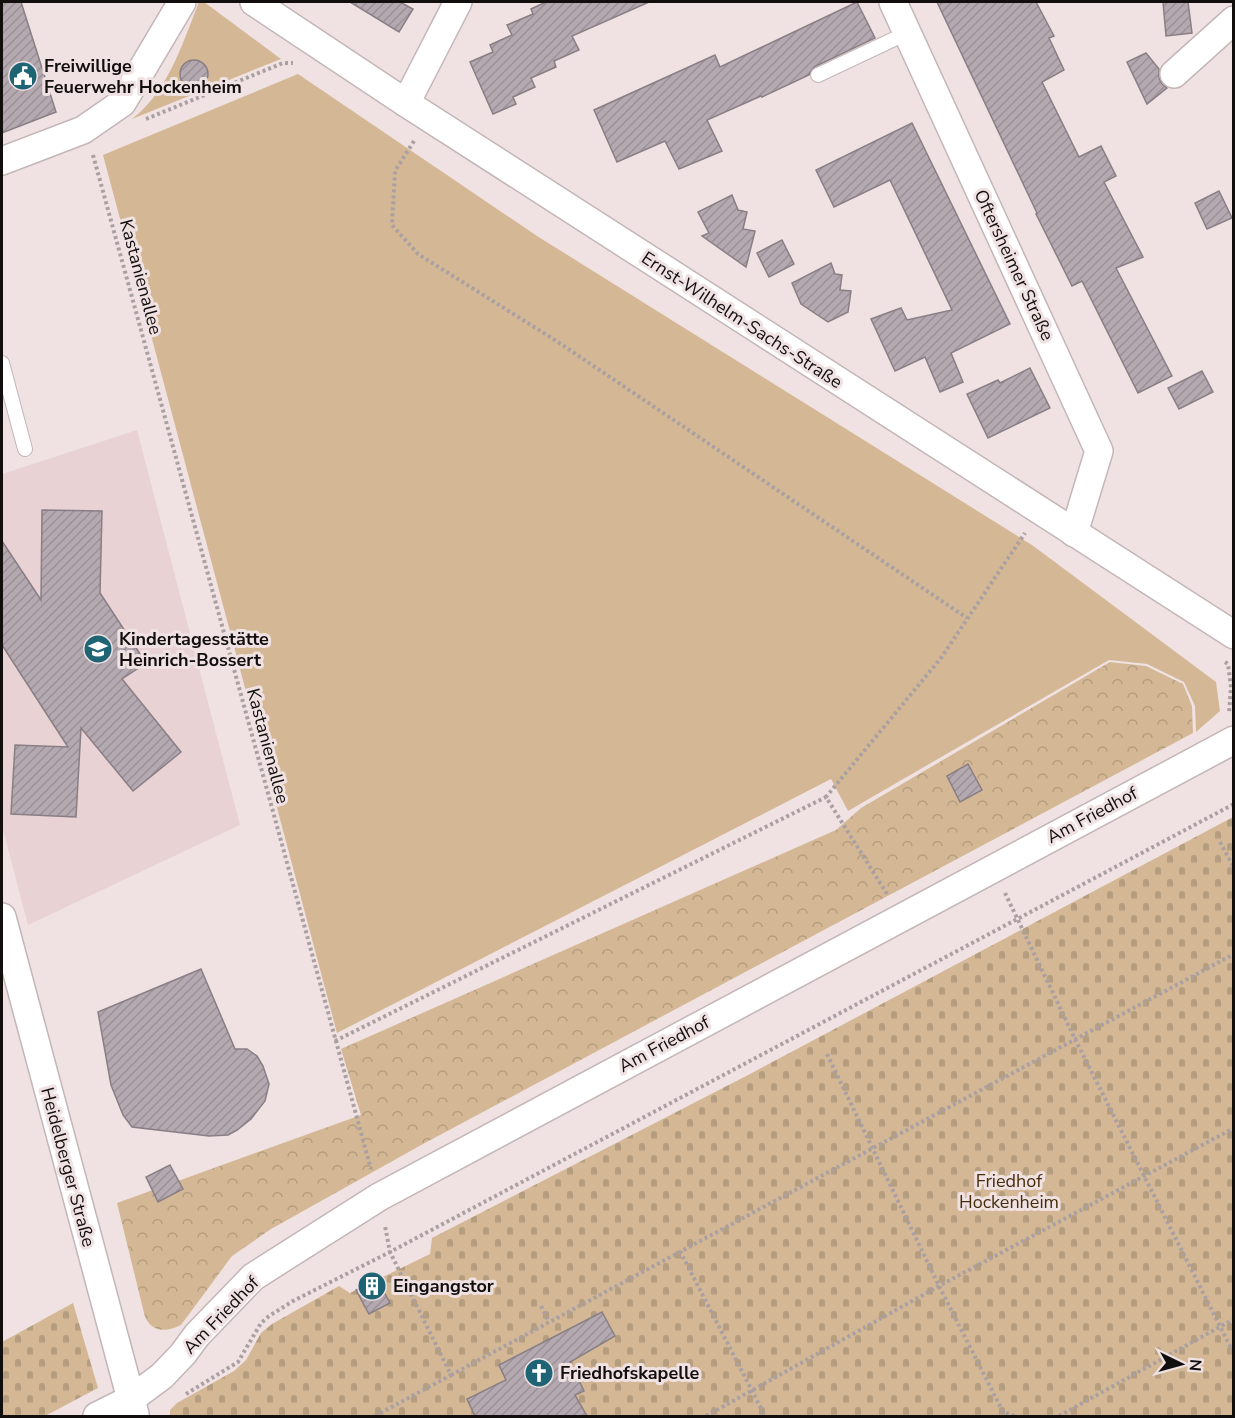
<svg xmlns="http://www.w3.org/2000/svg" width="1235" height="1418" font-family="'Nunito Sans',sans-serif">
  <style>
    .built { fill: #e9d2d4 }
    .grass { fill: #d4b895 }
    .forest { fill: url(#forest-crowns) }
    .cemetery { fill: url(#cemetery-stones) }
    .building { fill: url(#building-hatch); stroke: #887e84; stroke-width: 1.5 }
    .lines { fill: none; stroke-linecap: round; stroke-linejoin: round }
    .lane-casing { stroke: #c4b6b7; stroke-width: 16 }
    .street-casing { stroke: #c4b6b7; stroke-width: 30 }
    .path { stroke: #aba0a1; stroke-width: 4; stroke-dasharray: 3 3; stroke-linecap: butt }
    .lane { stroke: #fff; stroke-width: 14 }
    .street { stroke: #fff; stroke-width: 27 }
    .labels { text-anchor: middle; stroke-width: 6; stroke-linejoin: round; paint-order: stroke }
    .poi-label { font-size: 18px; font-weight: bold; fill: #130e0e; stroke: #f0e2e3; text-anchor: start }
    .street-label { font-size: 18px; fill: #130e0e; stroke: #f0e2e3 }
    .park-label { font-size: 18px; fill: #462e0c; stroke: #f0e2e3 }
  </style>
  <defs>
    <pattern id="forest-crowns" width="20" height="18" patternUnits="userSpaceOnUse" patternTransform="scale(1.5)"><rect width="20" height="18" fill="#d4b895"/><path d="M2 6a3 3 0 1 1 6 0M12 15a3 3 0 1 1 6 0" fill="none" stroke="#b59d7f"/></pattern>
    <pattern id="cemetery-stones" width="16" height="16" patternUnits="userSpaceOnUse" patternTransform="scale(1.5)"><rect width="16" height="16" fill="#d4b895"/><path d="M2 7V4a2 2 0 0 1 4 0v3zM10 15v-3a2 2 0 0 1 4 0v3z" fill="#b59d7f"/></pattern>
    <pattern id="building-hatch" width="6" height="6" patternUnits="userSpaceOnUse" patternTransform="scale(1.5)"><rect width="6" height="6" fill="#b4a9b0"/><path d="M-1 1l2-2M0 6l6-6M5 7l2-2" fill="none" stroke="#9a9096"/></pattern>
  </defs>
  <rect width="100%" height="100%" fill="#f0e2e3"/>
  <!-- built -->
  <path class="built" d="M 137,430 L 240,825 L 28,925 L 2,826 L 2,474 Z"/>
  <!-- grass -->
  <g class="grass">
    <path d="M 199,2 L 204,2 L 281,59 L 132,119 C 168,92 183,42 199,2 Z"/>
    <path d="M 298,74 L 537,236 L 1032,545 L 1216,682 L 1220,711 L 1196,732 L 1195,706 L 1184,682 L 1147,664 L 1109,660 L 848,811 L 831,779 L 337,1033 L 103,155 Z"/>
  </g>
  <!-- forest -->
  <path class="forest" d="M 1110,662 L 1146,666 L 1183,684 L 1192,706 L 1193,733 L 423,1144 L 271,1229 L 232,1256 L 181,1325 C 167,1332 153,1333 145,1317 L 117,1203 L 361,1115 L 341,1049 L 836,830 L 861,808 Z"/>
  <!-- cemetery -->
  <g class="cemetery">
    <path d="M 1233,817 L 1233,1416 L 170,1416 L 170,1410 L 177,1403 L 234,1371 L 246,1360 L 261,1333 L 272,1324 L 339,1286 L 350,1293 L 430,1254 L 432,1238 L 750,1074 Z"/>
    <path d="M 73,1303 L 98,1388 L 45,1416 L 2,1416 L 2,1342 Z"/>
  </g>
  <!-- building -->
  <g class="building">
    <path d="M 2,2 L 21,2 L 56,112 L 2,133 Z"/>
    <path d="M 350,2 L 400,2 L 413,9 L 399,32 Z"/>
    <path d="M 546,2 L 649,2 L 572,36 L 579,50 L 554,61 L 556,67 L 531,78 L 535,87 L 513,97 L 516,104 L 493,114 L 470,62 L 493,52 L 490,45 L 512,35 L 507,25 L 533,14 L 531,9 Z"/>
    <path d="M 857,2 L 875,38 L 814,67 L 809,75 L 762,97 L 761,96 L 707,120 L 722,151 L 679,169 L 665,141 L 617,162 L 594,110 L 715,55 L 720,67 Z"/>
    <path d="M 937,2 L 1036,2 L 1054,36 L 1049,38 L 1064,70 L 1042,82 L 1079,157 L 1101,146 L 1116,176 L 1104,182 L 1143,257 L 1116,268 L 1172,376 L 1138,393 L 1082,281 L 1072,286 L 1036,214 L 1037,213 Z"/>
    <path d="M 1163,2 L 1188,2 L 1192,33 L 1166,36 Z"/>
    <path d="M 1146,53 L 1159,69 L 1159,78 L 1162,84 L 1167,88 L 1147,104 L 1127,62 Z"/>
    <circle cx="194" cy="74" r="14"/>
    <path d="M 912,123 L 1010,324 L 951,353 L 963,382 L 940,392 L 925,357 L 895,371 L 871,319 L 901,308 L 907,320 L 952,310 L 890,180 L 834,207 L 816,170 Z"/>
    <path d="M 1219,191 L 1232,218 L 1207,229 L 1195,203 Z"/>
    <path d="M 732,195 L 738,210 L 747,212 L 743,229 L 755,231 L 746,267 L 702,236 L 709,233 L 698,212 Z"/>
    <path d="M 782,240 L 794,264 L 769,277 L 757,253 Z"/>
    <path d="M 831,263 L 835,274 L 842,275 L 840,290 L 851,291 L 848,312 L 828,322 L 801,304 L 792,283 Z"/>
    <path d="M 1030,368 L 1050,408 L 988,438 L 967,394 L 998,380 L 1000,383 Z"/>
    <path d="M 1202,371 L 1213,392 L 1179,409 L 1168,388 Z"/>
    <path d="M 42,510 L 102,511 L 100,593 L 146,663 L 122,679 L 181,752 L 133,791 L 81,728 L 76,817 L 11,814 L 15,745 L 68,747 L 2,645 L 2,541 L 41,600 Z"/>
    <path d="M 968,764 L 982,790 L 960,802 L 947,776 Z"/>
    <path d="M 201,969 L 235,1049 L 247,1049 L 257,1056 L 263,1066 L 269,1084 L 265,1101 L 251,1119 L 237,1130 L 228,1135 L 209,1136 L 132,1127 L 123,1115 L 111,1085 L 98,1012 Z"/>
    <path d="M 170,1165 L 183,1189 L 158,1202 L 146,1177 Z"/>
    <path d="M 377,1279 L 390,1303 L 369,1314 L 356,1290 Z"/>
    <path d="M 602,1312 L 615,1336 L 570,1362 L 584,1391 L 575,1395 L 587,1416 L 475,1416 L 467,1399 L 506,1380 L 499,1365 Z"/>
  </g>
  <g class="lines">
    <!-- lane casing -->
    <g class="lane-casing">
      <g id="lane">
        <path d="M 818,75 L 907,33"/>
        <path d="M 2,363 L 25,449"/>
      </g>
    </g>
    <!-- street casing -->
    <g class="street-casing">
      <g id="street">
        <path d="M 254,2 L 406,103 L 1234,635"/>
        <path d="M 893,2 L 1099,451 L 1074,533"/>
        <path d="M 1174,74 L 1234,20"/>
        <path d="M 406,103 L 458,2"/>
        <path d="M 2,161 L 83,130 L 122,103 L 182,2"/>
        <path d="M 2,917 L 135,1414"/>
        <path d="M 97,1416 L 131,1399 L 162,1376 L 183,1354 L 197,1335 L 253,1277 L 379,1197 L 1234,740"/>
      </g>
    </g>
    <!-- path -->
    <g class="path">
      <path d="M 146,119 L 283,63 L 293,63"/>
      <path d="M 414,141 L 395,171 L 392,225 L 418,254 L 558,342 L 967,618"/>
      <path d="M 93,155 L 371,1169"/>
      <path d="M 1225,662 L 1228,664 L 1231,687 L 1229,713"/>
      <path d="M 1220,842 L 1234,868"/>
      <path d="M 1005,893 L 1075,1039 L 1234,1354"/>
      <path d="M 887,894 L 826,797 L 941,658 L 1025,533"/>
      <path d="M 335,1041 L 826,797"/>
      <path d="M 827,1054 L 939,1286 L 1003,1412 L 1015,1416"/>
      <path d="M 680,1251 L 765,1416"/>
      <path d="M 541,1306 L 549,1322"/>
      <path d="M 451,1375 L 1234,954"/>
      <path d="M 186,1394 L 238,1362 L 261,1323 L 269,1316 L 293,1301 L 390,1252 L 1234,804"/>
      <path d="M 375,1416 L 451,1375 L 390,1252 L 385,1226"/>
      <path d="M 706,1416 L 939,1286 L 1234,1128"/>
      <path d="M 1059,1416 L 1234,1319"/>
    </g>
    <!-- lane -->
    <use href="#lane" class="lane"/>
    <!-- street -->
    <use href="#street" class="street"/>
  </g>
  <!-- icons -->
  <defs>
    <g id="civic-disc" transform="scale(1.5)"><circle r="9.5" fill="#1f6475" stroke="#f0e2e3"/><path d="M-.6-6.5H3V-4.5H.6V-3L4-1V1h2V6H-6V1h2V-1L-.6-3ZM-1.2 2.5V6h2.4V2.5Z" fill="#fff"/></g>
    <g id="school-disc" transform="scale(1.5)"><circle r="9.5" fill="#1f6475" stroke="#f0e2e3"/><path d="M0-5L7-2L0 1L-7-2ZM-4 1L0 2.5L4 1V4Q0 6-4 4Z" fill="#fff"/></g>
    <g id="building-disc" transform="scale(1.5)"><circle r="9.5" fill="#1f6475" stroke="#f0e2e3"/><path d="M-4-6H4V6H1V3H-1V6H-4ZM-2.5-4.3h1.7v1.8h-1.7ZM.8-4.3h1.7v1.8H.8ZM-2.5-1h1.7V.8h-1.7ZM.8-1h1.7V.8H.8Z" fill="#fff"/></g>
    <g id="church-disc" transform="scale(1.5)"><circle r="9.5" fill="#1f6475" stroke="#f0e2e3"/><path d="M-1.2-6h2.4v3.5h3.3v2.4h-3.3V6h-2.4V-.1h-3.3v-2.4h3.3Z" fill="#fff"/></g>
  </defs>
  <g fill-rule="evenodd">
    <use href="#civic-disc" x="23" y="76"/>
    <use href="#school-disc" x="98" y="649"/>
    <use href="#building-disc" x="372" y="1286"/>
    <use href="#church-disc" x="539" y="1373"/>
  </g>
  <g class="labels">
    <!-- poi labels -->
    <g class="poi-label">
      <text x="44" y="72">Freiwillige<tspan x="44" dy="21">Feuerwehr Hockenheim</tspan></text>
      <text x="119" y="645">Kindertagesstätte<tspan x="119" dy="21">Heinrich-Bossert</tspan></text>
      <text x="393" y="1292">Eingangstor</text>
      <text x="560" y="1379">Friedhofskapelle</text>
    </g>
    <!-- street labels -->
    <g class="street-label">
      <text transform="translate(1014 265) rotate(65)" y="6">Oftersheimer Straße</text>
      <text transform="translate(141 277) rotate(75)" y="6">Kastanienallee</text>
      <text transform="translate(742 320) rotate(33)" y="6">Ernst-Wilhelm-Sachs-Straße</text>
      <text transform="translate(268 746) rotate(75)" y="6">Kastanienallee</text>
      <text transform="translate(1092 815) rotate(-28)" y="6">Am Friedhof</text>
      <text transform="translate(664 1044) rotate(-28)" y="6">Am Friedhof</text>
      <text transform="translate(68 1167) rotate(75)" y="6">Heidelberger Straße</text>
      <text transform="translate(221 1315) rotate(-46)" y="6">Am Friedhof</text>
    </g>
    <!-- park labels -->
    <g class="park-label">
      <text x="1009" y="1187">Friedhof<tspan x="1009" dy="21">Hockenheim</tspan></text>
    </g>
  </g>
  <!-- border -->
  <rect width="1235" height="1418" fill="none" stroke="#130e0e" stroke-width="6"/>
  <!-- north arrow -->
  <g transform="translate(1181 1364) rotate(95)" stroke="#f0e2e3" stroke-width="4.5" paint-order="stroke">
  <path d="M0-4.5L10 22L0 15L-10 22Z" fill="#130e0e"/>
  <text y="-9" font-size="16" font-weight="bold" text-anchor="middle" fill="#130e0e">N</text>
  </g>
</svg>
